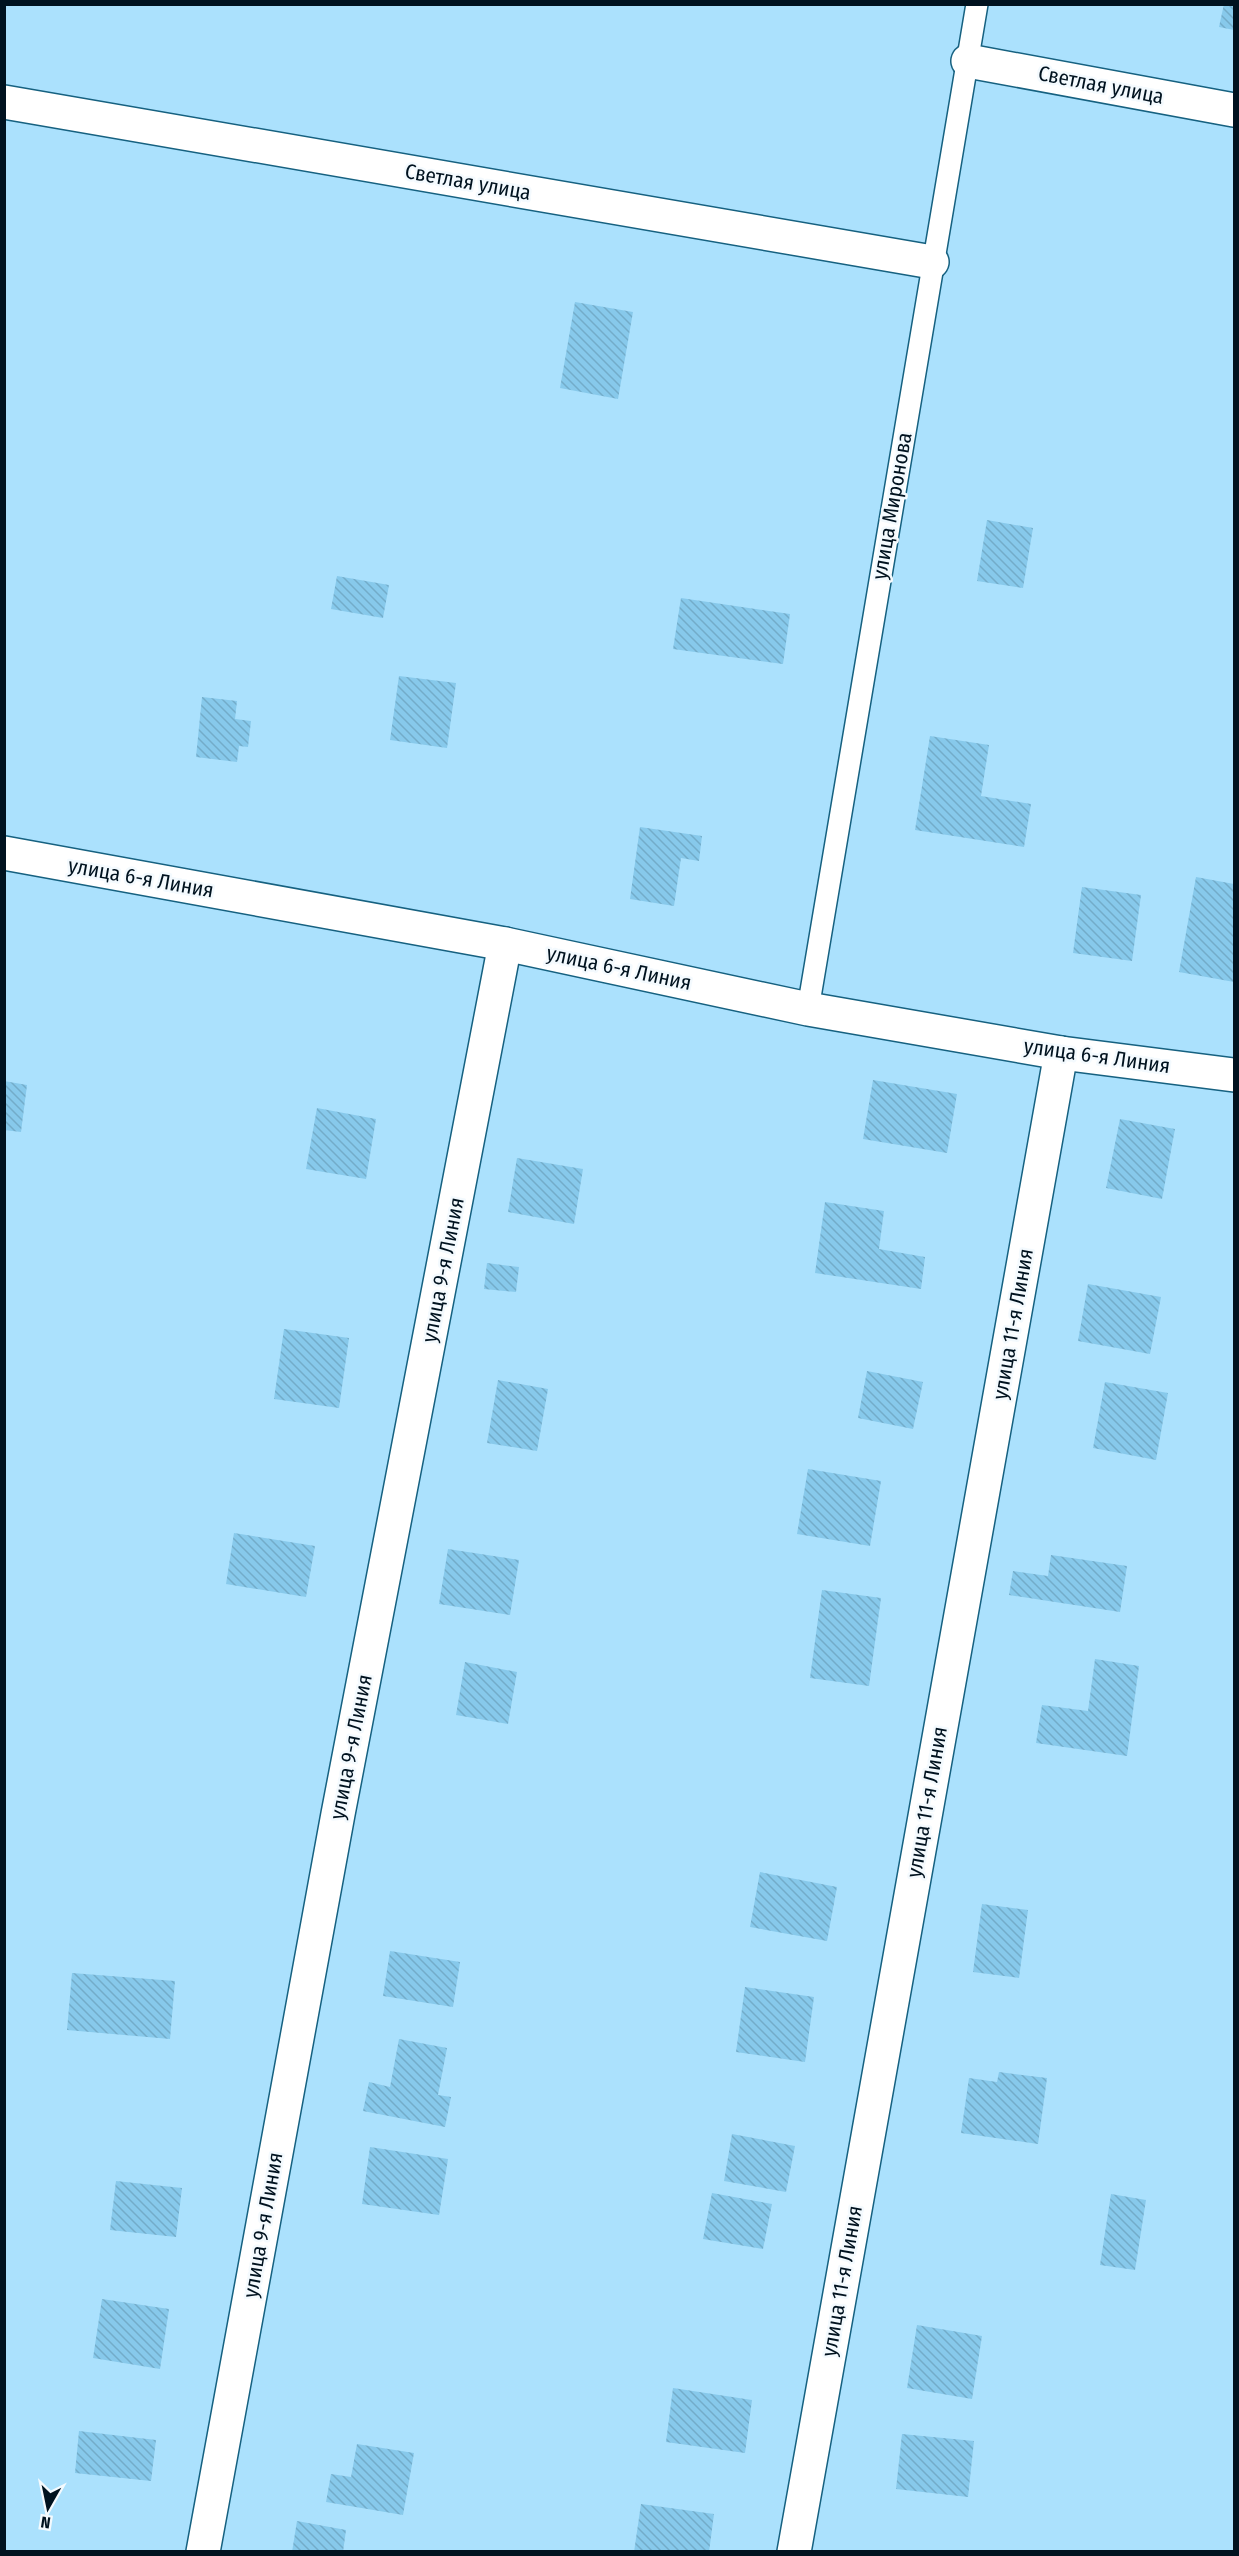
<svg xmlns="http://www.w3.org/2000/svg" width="1239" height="2556" font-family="'Fira Sans Condensed',sans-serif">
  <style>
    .building { fill: url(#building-back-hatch) }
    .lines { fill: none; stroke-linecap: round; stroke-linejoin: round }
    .lane-casing { stroke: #166180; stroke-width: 24 }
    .street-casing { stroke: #166180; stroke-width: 36 }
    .lane { stroke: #fff; stroke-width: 21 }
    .street { stroke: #fff; stroke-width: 33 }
    .labels { text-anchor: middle; stroke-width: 5; stroke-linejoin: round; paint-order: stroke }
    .street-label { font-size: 21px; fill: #00121f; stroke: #f4fafe }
  </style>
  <defs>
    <pattern id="building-back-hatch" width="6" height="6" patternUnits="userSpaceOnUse" patternTransform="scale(1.5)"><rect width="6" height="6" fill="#87c9eb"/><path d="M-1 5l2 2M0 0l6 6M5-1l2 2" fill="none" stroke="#73acc9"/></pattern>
  </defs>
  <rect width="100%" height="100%" fill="#abe1fd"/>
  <!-- building -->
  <g class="building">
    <path d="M 1224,4 L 1234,4 L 1234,30 L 1219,27 Z"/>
    <path d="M 575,302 L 633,312 L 618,399 L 560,388 Z"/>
    <path d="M 987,520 L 1033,528 L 1023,588 L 977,581 Z"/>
    <path d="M 337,576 L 389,585 L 383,618 L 331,609 Z"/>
    <path d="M 681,598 L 790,614 L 783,664 L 673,649 Z"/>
    <path d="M 399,676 L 456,683 L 447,748 L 390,740 Z"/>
    <path d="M 202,697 L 237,701 L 235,719 L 251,721 L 248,747 L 239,746 L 237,762 L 196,757 Z"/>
    <path d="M 930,736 L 989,745 L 981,796 L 1031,804 L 1024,847 L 915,830 Z"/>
    <path d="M 640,827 L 702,836 L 699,861 L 681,858 L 674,906 L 630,899 Z"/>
    <path d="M 1196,877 L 1234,884 L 1234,982 L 1179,972 Z"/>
    <path d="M 1082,887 L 1141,895 L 1132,961 L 1073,953 Z"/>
    <path d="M 873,1080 L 957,1094 L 947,1153 L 863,1139 Z"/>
    <path d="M 4,1081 L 27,1085 L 21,1132 L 4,1130 Z"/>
    <path d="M 317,1108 L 376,1119 L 366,1179 L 306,1169 Z"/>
    <path d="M 1120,1119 L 1175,1129 L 1162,1199 L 1106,1188 Z"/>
    <path d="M 517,1158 L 583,1169 L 574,1224 L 508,1212 Z"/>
    <path d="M 825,1202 L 884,1211 L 879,1249 L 925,1257 L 921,1289 L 815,1273 Z"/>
    <path d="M 487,1263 L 519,1267 L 516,1292 L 484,1289 Z"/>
    <path d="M 1088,1284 L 1161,1297 L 1150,1354 L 1078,1341 Z"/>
    <path d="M 284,1329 L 349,1338 L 339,1408 L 274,1399 Z"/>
    <path d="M 867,1371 L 923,1382 L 913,1429 L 858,1418 Z"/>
    <path d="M 498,1380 L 548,1389 L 537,1451 L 487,1443 Z"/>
    <path d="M 1105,1382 L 1168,1393 L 1156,1460 L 1093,1448 Z"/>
    <path d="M 808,1469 L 881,1481 L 870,1546 L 797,1534 Z"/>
    <path d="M 234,1533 L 315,1546 L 306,1597 L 226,1584 Z"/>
    <path d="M 448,1549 L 519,1560 L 510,1615 L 439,1604 Z"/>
    <path d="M 1051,1555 L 1127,1566 L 1120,1612 L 1009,1595 L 1013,1571 L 1048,1576 Z"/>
    <path d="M 822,1590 L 881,1598 L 869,1686 L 810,1678 Z"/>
    <path d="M 1095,1659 L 1139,1666 L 1127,1756 L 1036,1743 L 1042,1705 L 1088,1711 Z"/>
    <path d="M 465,1662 L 517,1672 L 508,1724 L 456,1715 Z"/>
    <path d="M 760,1872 L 837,1887 L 827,1941 L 750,1927 Z"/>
    <path d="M 982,1904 L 1028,1910 L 1019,1978 L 973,1972 Z"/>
    <path d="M 390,1951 L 460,1962 L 453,2007 L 383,1996 Z"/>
    <path d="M 72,1973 L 175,1981 L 170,2039 L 67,2030 Z"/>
    <path d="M 745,1987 L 814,1997 L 805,2062 L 736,2052 Z"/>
    <path d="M 399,2039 L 447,2048 L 438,2095 L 451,2097 L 445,2127 L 363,2111 L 369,2082 L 390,2087 Z"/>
    <path d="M 999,2072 L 1047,2078 L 1038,2144 L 961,2133 L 969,2078 L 997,2082 Z"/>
    <path d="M 732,2134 L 795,2146 L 786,2192 L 724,2181 Z"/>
    <path d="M 370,2147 L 448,2159 L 439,2215 L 362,2204 Z"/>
    <path d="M 116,2181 L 182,2188 L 176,2237 L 110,2230 Z"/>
    <path d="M 712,2193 L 772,2204 L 763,2249 L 703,2239 Z"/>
    <path d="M 1111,2194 L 1146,2200 L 1135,2270 L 1100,2265 Z"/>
    <path d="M 102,2299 L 169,2309 L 160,2369 L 93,2358 Z"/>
    <path d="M 917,2325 L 982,2336 L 972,2399 L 907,2388 Z"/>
    <path d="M 673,2388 L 752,2400 L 745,2453 L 666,2442 Z"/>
    <path d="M 79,2431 L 156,2440 L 151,2481 L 75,2473 Z"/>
    <path d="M 902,2434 L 974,2441 L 968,2497 L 896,2489 Z"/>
    <path d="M 357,2444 L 414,2453 L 403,2515 L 326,2502 L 331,2474 L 351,2477 Z"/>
    <path d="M 641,2504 L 714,2514 L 709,2552 L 634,2552 Z"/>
    <path d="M 297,2521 L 346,2530 L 343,2552 L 292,2552 Z"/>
  </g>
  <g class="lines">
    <!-- lane casing -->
    <g class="lane-casing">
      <path id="lane" d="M 808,1009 L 977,4"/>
    </g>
    <!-- street casing -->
    <g class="street-casing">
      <g id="street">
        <path d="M 968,61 L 1234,110"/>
        <path d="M 4,102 L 932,262"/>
        <path d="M 4,853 L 505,944 L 808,1009 L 1061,1053 L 1234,1075"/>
        <path d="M 203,2552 L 338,1814 L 505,944"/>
        <path d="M 794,2552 L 1061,1053"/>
      </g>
    </g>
    <!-- lane -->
    <use href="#lane" class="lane"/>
    <!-- street -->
    <use href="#street" class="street"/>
  </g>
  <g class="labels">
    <!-- street labels -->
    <g class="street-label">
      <text transform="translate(1101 85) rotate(11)" y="7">Светлая улица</text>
      <text transform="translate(468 182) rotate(10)" y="7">Светлая улица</text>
      <text transform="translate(892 506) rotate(-80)" y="7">улица Миронова</text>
      <text transform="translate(141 878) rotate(10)" y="7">улица 6-я Линия</text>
      <text transform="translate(619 968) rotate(12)" y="7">улица 6-я Линия</text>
      <text transform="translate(1097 1056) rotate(8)" y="7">улица 6-я Линия</text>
      <text transform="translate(443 1270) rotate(-79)" y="7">улица 9-я Линия</text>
      <text transform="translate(1013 1324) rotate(-80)" y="7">улица 11-я Линия</text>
      <text transform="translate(351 1747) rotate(-79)" y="7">улица 9-я Линия</text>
      <text transform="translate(927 1802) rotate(-80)" y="7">улица 11-я Линия</text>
      <text transform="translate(263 2225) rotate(-80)" y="7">улица 9-я Линия</text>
      <text transform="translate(842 2281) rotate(-80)" y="7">улица 11-я Линия</text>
    </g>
  </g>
  <!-- border -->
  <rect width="1239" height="2556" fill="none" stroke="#00121f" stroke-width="12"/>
  <!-- north arrow -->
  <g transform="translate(48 2508) rotate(189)" stroke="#f4fafe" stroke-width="4.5" paint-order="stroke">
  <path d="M0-4.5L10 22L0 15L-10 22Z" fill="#00121f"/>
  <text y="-9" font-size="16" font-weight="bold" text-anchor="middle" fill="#00121f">N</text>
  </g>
</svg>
